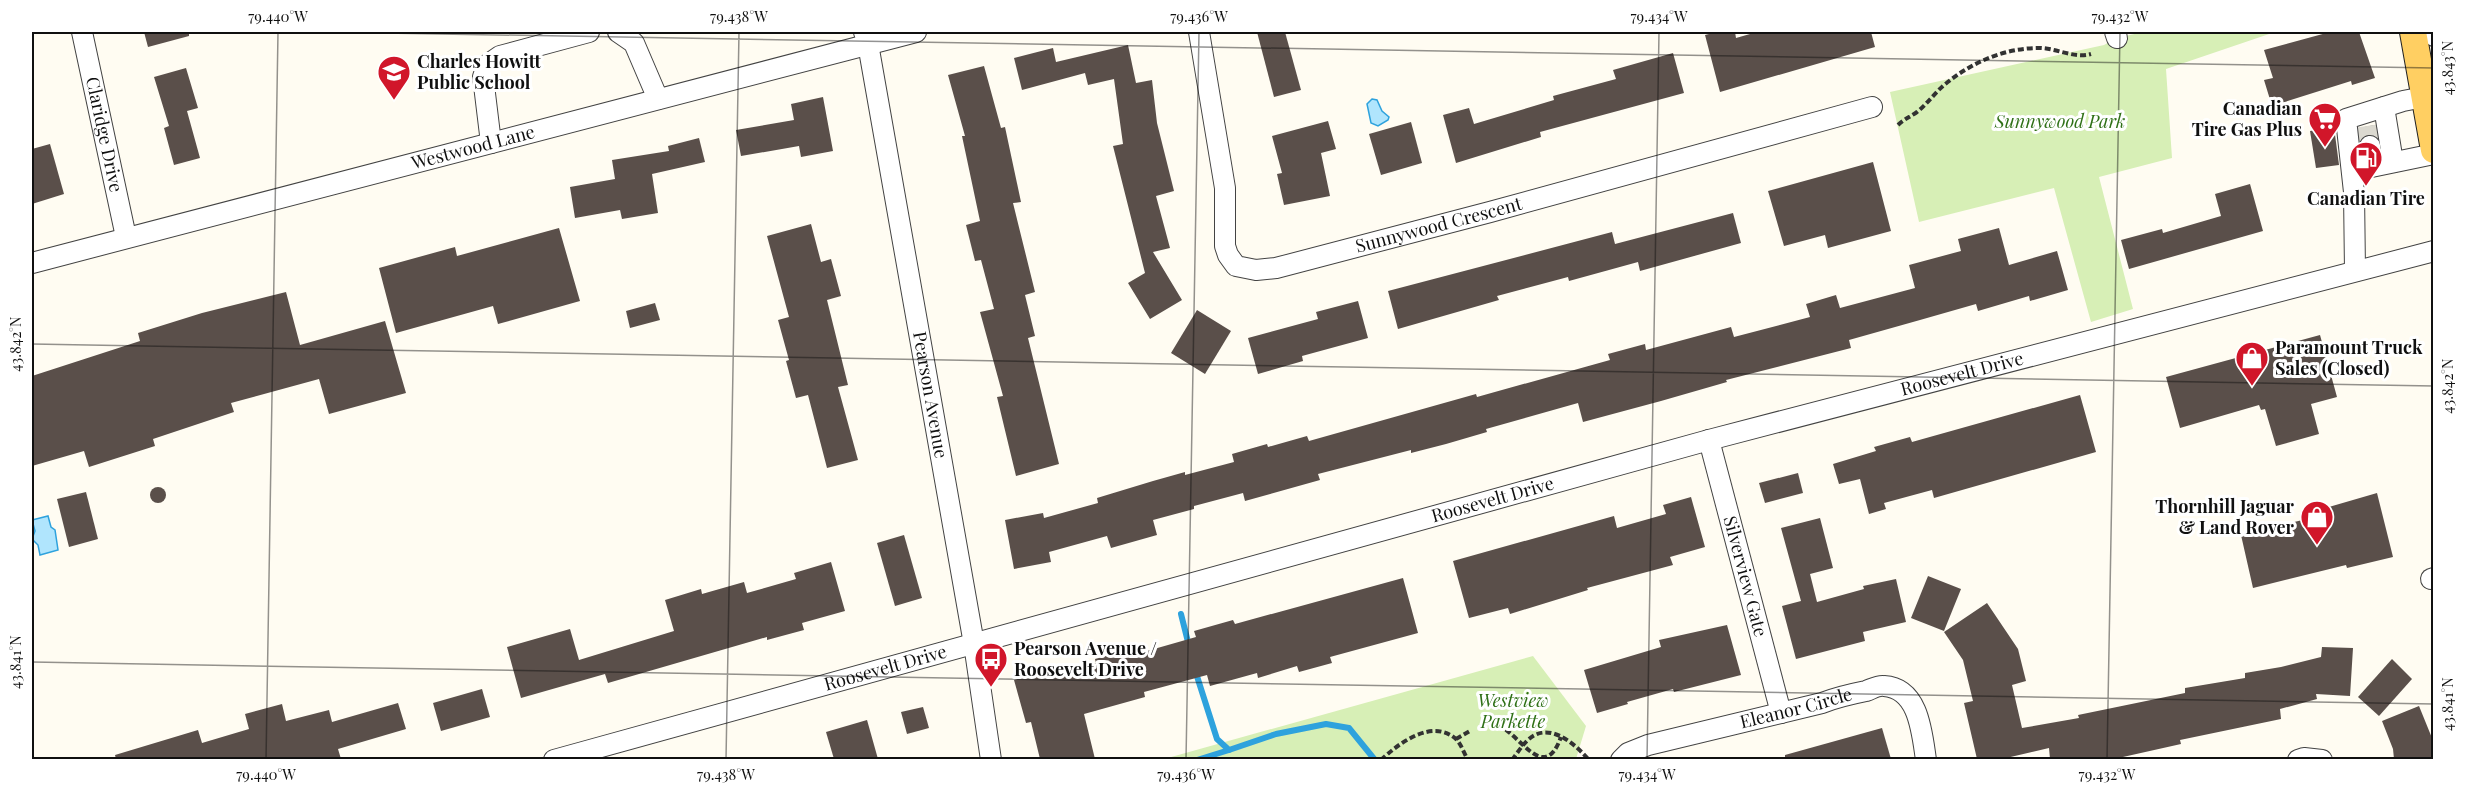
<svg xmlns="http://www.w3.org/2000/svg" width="2465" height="791" font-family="'Playfair Display',serif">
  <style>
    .green { fill: #d7efb6 }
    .water { fill: #b0e5fd; stroke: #2ea2dd; stroke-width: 1.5 }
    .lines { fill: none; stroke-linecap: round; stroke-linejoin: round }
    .stream { stroke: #2ea2dd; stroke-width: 6 }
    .building { fill: #5a4f4a }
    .minor-tunnel { stroke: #dbd9d0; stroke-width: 20; stroke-dasharray: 20 10; stroke-linecap: butt }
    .minor-casing { stroke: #434343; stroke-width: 22 }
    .major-casing { stroke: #212121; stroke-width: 28 }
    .path { stroke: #323232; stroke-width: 4; stroke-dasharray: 6 3; stroke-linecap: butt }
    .minor { stroke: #fff; stroke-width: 20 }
    .major { stroke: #ffcf62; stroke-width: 26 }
    .ticks { fill: none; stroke: #101010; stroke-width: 1.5; stroke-opacity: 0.45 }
    .labels { text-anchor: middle; stroke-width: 6; stroke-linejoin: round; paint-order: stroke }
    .poi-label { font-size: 18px; font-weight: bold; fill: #101010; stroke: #fff; text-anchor: start }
    .park-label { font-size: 18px; font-style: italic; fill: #2f7017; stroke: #fff }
    .street-label { font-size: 18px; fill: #101010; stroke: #fff }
    .neatline { fill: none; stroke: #101010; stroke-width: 2 }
    .ticks-label { font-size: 15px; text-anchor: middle; fill: #101010 }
  </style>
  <rect width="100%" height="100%" fill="#fffcf2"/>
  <!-- green -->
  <g class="green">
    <path d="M 2143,32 L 2275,32 L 2166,69 L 2172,158 L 2099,177 L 2133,309 L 2091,322 L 2054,188 L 1919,222 L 1890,92 L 2104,45 L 2117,38 Z"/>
    <path d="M 1533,656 L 1586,726 L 1576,759 L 1164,759 Z"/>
  </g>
  <!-- water -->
  <g class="water">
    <path d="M 1372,99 L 1377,100 L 1382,111 L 1389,117 L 1388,120 L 1378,126 L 1371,123 L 1367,104 Z"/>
    <path d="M 48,516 L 51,527 L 55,530 L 58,550 L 40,555 L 38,545 L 32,539 L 35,531 L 32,520 Z"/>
  </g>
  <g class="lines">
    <!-- stream -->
    <g class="stream">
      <path d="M 1181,614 L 1189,646"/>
      <path d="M 1195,670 L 1217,739 L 1229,750 L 1276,734 L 1326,724 L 1349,728 L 1375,760"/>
      <path d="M 1197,760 L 1229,750"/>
    </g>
  </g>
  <!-- building -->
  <g class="building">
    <path d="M 144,32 L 189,32 L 189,36 L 148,47 Z"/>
    <path d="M 1257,32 L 1285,32 L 1301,90 L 1274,97 Z"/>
    <path d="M 1717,32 L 1735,32 L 1736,38 L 1757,32 L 1871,32 L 1875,47 L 1720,92 L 1705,35 Z"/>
    <path d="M 2330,32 L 2359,32 L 2375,78 L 2352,85 L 2351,81 L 2272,106 L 2264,80 L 2273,78 L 2264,50 Z"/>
    <path d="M 1128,45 L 1136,83 L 1152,80 L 1157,123 L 1174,191 L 1156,196 L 1170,248 L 1153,252 L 1182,300 L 1150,319 L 1128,283 L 1145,273 L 1113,146 L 1123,144 L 1114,79 L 1088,85 L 1085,73 L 1022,90 L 1014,58 L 1053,48 L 1056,62 Z"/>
    <path d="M 1673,53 L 1684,93 L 1540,132 L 1541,137 L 1456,163 L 1443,115 L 1469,108 L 1474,124 L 1554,100 L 1553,96 L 1616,79 L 1613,70 Z"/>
    <path d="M 984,66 L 1001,128 L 1005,127 L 1021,202 L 1013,203 L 1035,292 L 1025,295 L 1035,336 L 1028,338 L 1059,464 L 1016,476 L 997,397 L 1003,396 L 980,312 L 994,309 L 981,260 L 975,261 L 966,225 L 980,221 L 962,136 L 965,136 L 948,75 Z"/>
    <path d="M 186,68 L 198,108 L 187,111 L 200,158 L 174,165 L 164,128 L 169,126 L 154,77 Z"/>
    <path d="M 823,97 L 833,151 L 801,157 L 799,146 L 741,156 L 736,130 L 794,120 L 791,104 Z"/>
    <path d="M 1328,121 L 1336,149 L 1321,153 L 1330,196 L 1284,205 L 1277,174 L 1282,173 L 1272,136 Z"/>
    <path d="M 1411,122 L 1422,163 L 1381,175 L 1369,134 Z"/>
    <path d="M 2375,125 L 2377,136 L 2368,134 L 2360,139 L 2359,128 Z"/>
    <path d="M 2334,127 L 2339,165 L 2316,168 L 2310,131 Z"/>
    <path d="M 699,138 L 705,162 L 652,174 L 658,213 L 622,219 L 620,210 L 575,218 L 570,187 L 615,179 L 612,160 L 669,151 L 668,146 Z"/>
    <path d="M 50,144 L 64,194 L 32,204 L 32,149 Z"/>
    <path d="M 1873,162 L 1891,231 L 1828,248 L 1825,235 L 1784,246 L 1768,191 Z"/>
    <path d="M 2250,184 L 2263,231 L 2129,269 L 2121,240 L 2162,229 L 2163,233 L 2221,216 L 2215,194 Z"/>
    <path d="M 1733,213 L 1741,243 L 1640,271 L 1638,262 L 1569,281 L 1568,277 L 1497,296 L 1499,300 L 1398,329 L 1388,291 L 1612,232 L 1615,244 Z"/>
    <path d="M 811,224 L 821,262 L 831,259 L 841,296 L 827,300 L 848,385 L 838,387 L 858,460 L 827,468 L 808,395 L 796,398 L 786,361 L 789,360 L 778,320 L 789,317 L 767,236 Z"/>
    <path d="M 559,228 L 580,301 L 498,324 L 493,306 L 396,333 L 379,268 L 455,247 L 457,256 Z"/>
    <path d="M 1999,228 L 2009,265 L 2057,251 L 2068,290 L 2030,301 L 2029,296 L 1978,311 L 1976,304 L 1920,320 L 1849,340 L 1851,348 L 1726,380 L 1727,382 L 1661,401 L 1583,422 L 1578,403 L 1486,429 L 1487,432 L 1446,444 L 1411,453 L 1411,450 L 1318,474 L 1320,480 L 1245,501 L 1243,493 L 1194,506 L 1194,509 L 1153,520 L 1157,535 L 1111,548 L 1107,536 L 1049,552 L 1051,562 L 1014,569 L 1005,520 L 1043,513 L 1044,518 L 1098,503 L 1097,498 L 1153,481 L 1185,472 L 1185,475 L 1234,462 L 1232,454 L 1267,444 L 1268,447 L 1307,436 L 1309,441 L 1476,394 L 1477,397 L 1610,360 L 1608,354 L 1645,344 L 1646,350 L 1731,327 L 1734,337 L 1810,317 L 1806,304 L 1836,295 L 1840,308 L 1915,288 L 1909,265 L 1961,251 L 1958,239 Z"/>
    <path d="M 286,292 L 300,345 L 385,321 L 406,393 L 329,414 L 319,379 L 231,403 L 234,412 L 153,439 L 155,446 L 89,467 L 84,451 L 32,466 L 32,376 L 140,341 L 138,333 L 202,313 Z"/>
    <path d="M 1358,301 L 1368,338 L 1302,356 L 1303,361 L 1258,374 L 1248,338 L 1318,319 L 1316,312 Z"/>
    <path d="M 655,303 L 660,320 L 630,328 L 626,311 Z"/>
    <path d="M 1197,310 L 1231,331 L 1205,374 L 1171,353 Z"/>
    <path d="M 2320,335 L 2337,397 L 2311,404 L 2319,434 L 2276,446 L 2265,409 L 2261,410 L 2259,405 L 2180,428 L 2166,377 Z"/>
    <path d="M 2080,395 L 2096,452 L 1934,498 L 1932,490 L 1884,503 L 1886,509 L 1869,514 L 1860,479 L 1839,484 L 1833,464 L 1876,451 L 1874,447 L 1910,437 L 1912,442 Z"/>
    <path d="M 1798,473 L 1803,493 L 1765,503 L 1759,483 Z"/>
    <circle cx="158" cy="495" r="8"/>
    <path d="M 86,492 L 98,539 L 69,547 L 57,499 Z"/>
    <path d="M 2377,493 L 2393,557 L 2347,568 L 2346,565 L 2253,588 L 2241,535 L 2323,515 L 2322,509 Z"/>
    <path d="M 1691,497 L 1705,547 L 1670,557 L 1673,565 L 1587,588 L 1588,590 L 1510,614 L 1508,608 L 1469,618 L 1453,561 L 1614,516 L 1617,528 L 1666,514 L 1663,505 Z"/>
    <path d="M 1820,518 L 1833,568 L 1810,574 L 1817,602 L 1864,589 L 1863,586 L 1896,579 L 1906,622 L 1863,632 L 1865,641 L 1796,659 L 1782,606 L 1801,601 L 1781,528 Z"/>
    <path d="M 904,535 L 922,598 L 895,606 L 877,543 Z"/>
    <path d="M 831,562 L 845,611 L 802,623 L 804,630 L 767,640 L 767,637 L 608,683 L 605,674 L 521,698 L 507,647 L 570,629 L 579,660 L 674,631 L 665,600 L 701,589 L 702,594 L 744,582 L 747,593 L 796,579 L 794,573 Z"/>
    <path d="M 1928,576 L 1961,589 L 1944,631 L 1911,618 Z"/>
    <path d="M 1403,578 L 1418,633 L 1330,657 L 1332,663 L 1299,672 L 1297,666 L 1258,678 L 1257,673 L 1210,686 L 1207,675 L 1144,692 L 1145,697 L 1084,714 L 1095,759 L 1040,759 L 1031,722 L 1026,723 L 1014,680 L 1046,671 L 1048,675 L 1096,663 L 1095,659 L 1132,649 L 1133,655 L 1196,637 L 1194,631 L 1233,620 L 1235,624 Z"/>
    <path d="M 1987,603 L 2018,649 L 2026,681 L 2012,685 L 2022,728 L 2079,718 L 2078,715 L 2185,693 L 2185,688 L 2245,678 L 2245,673 L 2281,667 L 2321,657 L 2322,647 L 2353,648 L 2350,696 L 2316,694 L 2317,699 L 2280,709 L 2281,719 L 2180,740 L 2181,744 L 2114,759 L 2050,759 L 2049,748 L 2002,759 L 1977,759 L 1964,703 L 1973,701 L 1963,660 L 1944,632 Z"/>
    <path d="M 1727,625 L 1741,675 L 1674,692 L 1673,689 L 1627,702 L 1628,704 L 1597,713 L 1584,670 L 1661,647 L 1659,640 Z"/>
    <path d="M 2392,659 L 2412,679 L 2379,716 L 2358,697 Z"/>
    <path d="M 482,689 L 490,717 L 441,731 L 433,703 Z"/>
    <path d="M 398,703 L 406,729 L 338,749 L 341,759 L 116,759 L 115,755 L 198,730 L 202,743 L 249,729 L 245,714 L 282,704 L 286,721 L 329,710 L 332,722 Z"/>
    <path d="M 2419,706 L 2432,738 L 2433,759 L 2394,759 L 2393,749 L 2382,721 Z"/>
    <path d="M 923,707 L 929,728 L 907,734 L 901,712 Z"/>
    <path d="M 867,720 L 878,759 L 834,759 L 826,732 Z"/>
    <path d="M 1882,728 L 1891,759 L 1785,759 L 1785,755 Z"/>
  </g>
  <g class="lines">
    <!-- minor-tunnel -->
    <path class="minor-tunnel" d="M 2367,126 L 2370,146"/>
    <!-- minor casing -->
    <g class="minor-casing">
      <g id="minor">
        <path id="s1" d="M 82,32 L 126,237"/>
        <path d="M 618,32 L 634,43 L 658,99"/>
        <path id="s2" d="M 864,32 L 868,44 L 974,644 L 991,760"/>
        <path id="s3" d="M 1199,32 L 1225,188 L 1225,246 L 1228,255 L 1236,266 L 1256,270 L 1276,268 L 1490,212 L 1872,107"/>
        <path d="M 2115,32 L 2117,38"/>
        <path d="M 2433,32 L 2434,36"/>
        <path d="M 2384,107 L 2393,162"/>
        <path d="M 491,143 L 483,77 L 487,65 L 500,56 L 589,32"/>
        <path d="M 2370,146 L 2373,166"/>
        <path d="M 2352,171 L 2434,154"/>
        <path id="s4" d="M 32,263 L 916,32"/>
        <path d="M 2355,271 L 2354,192 L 2346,119 L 2403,101 L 2424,97"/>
        <path id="s5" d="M 1709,440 L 1781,713"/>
        <path d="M 2431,579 L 2434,578"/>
        <path id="s6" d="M 554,760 L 1709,440 L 2434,251"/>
        <path id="s7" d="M 1621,760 L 1628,753 L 1648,745 L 1822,703 C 1837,697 1851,694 1866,691 C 1872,689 1878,685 1884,686 C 1919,688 1922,733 1926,760"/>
        <path d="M 2298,760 L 2304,758 L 2322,760"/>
      </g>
    </g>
    <!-- major casing -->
    <g class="major-casing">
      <path id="major" d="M 2413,32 L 2434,150"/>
    </g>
    <!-- path -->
    <g class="path">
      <path d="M 1898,125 C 1904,119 1910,117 1917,112 C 1926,105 1934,94 1943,86 C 1970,63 2002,49 2036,48 C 2055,47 2073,59 2091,54"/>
      <path d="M 1498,725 C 1521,735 1544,784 1561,737"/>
      <path d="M 1456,739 L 1470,731"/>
      <path d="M 1381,760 C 1399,743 1432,718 1456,739 C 1461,744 1464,753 1468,760"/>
      <path d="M 1512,760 C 1519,751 1525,740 1535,735 C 1554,725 1577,746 1589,760"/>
    </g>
    <!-- minor -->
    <use href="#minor" class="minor"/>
    <!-- major -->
    <use href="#major" class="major"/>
  </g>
  <!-- ticks -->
  <path class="ticks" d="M 327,32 L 2434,68M 32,344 L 2434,386M 32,662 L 2434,704M 266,760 L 278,32M 726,760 L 739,32M 1186,760 L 1199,32M 1647,760 L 1659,32M 2107,760 L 2120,32"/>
  <!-- icons -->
  <defs>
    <g id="school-pin" transform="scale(1.725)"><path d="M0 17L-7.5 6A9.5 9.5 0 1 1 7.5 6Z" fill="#d1162a" stroke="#fff"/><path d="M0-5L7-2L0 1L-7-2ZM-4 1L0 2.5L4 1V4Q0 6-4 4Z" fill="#fff"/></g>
    <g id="supermarket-pin" transform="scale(1.725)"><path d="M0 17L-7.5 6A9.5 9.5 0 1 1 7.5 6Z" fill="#d1162a" stroke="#fff"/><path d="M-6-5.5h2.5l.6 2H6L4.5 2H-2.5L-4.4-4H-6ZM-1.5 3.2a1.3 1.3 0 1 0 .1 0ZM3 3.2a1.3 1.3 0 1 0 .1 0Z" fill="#fff"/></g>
    <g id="fuel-pin" transform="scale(1.725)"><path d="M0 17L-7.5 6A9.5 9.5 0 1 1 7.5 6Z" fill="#d1162a" stroke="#fff"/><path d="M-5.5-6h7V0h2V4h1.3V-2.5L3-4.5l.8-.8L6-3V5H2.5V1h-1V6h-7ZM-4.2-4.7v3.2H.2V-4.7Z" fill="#fff"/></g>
    <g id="shop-pin" transform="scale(1.725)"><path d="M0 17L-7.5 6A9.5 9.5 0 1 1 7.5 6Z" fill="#d1162a" stroke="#fff"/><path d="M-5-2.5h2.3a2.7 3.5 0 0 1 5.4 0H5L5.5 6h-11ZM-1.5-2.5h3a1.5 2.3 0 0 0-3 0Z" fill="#fff"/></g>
    <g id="bus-pin" transform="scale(1.725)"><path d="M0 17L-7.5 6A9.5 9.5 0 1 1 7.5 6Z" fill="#d1162a" stroke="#fff"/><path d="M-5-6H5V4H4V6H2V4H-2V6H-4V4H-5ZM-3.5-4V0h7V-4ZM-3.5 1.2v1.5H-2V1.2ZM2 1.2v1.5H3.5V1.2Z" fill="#fff"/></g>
  </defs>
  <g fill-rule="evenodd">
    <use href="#school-pin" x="394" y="72"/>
    <use href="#supermarket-pin" x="2325" y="119"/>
    <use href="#fuel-pin" x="2366" y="158"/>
    <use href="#shop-pin" x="2252" y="358"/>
    <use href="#shop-pin" x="2317" y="517"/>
    <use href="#bus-pin" x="991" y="659"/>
  </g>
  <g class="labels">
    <!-- poi labels -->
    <g class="poi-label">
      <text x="417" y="68">Charles Howitt<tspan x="417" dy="21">Public School</tspan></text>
      <text x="2302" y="115" text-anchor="end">Canadian<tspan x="2302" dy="21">Tire Gas Plus</tspan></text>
      <text x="2366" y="205" text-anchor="middle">Canadian Tire</text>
      <text x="2275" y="354">Paramount Truck<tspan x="2275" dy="21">Sales (Closed)</tspan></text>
      <text x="2294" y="513" text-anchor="end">Thornhill Jaguar<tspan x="2294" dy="21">&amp; Land Rover</tspan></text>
      <text x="1014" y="655">Pearson Avenue /<tspan x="1014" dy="21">Roosevelt Drive</tspan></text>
    </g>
    <!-- park labels -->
    <g class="park-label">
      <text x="2060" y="128">Sunnywood Park</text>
      <text x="1513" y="707">Westview<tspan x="1513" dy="21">Parkette</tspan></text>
    </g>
    <!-- street labels -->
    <g class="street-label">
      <text dy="6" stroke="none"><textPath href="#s1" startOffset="105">Claridge Drive</textPath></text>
      <text dy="6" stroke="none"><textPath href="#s4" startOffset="456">Westwood Lane</textPath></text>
      <text dy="6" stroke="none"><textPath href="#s3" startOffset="448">Sunnywood Crescent</textPath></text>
      <text dy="6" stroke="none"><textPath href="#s6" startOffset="1460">Roosevelt Drive</textPath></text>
      <text dy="6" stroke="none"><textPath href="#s2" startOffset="369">Pearson Avenue</textPath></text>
      <text dy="6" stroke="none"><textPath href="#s6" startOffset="974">Roosevelt Drive</textPath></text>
      <text dy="6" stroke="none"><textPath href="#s5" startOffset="141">Silverview Gate</textPath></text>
      <text dy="6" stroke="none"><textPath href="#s6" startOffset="344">Roosevelt Drive</textPath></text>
      <text dy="6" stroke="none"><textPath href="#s7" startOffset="184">Eleanor Circle</textPath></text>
    </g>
  </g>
  <!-- border -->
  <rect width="2465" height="791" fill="none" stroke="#ffffff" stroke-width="66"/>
  <rect x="33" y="33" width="2399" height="725" class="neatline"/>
  <g class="ticks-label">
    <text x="278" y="22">79.440°W</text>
    <text x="739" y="22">79.438°W</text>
    <text x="1199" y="22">79.436°W</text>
    <text x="1659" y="22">79.434°W</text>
    <text x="2120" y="22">79.432°W</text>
    <text transform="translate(2448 68) rotate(-90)" y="5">43.843°N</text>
    <text transform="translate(16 344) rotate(-90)" y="5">43.842°N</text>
    <text transform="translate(2448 386) rotate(-90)" y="5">43.842°N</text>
    <text transform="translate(16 662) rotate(-90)" y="5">43.841°N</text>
    <text transform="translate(2448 704) rotate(-90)" y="5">43.841°N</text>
    <text x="266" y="780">79.440°W</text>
    <text x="726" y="780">79.438°W</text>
    <text x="1186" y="780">79.436°W</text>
    <text x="1647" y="780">79.434°W</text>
    <text x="2107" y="780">79.432°W</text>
  </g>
</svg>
